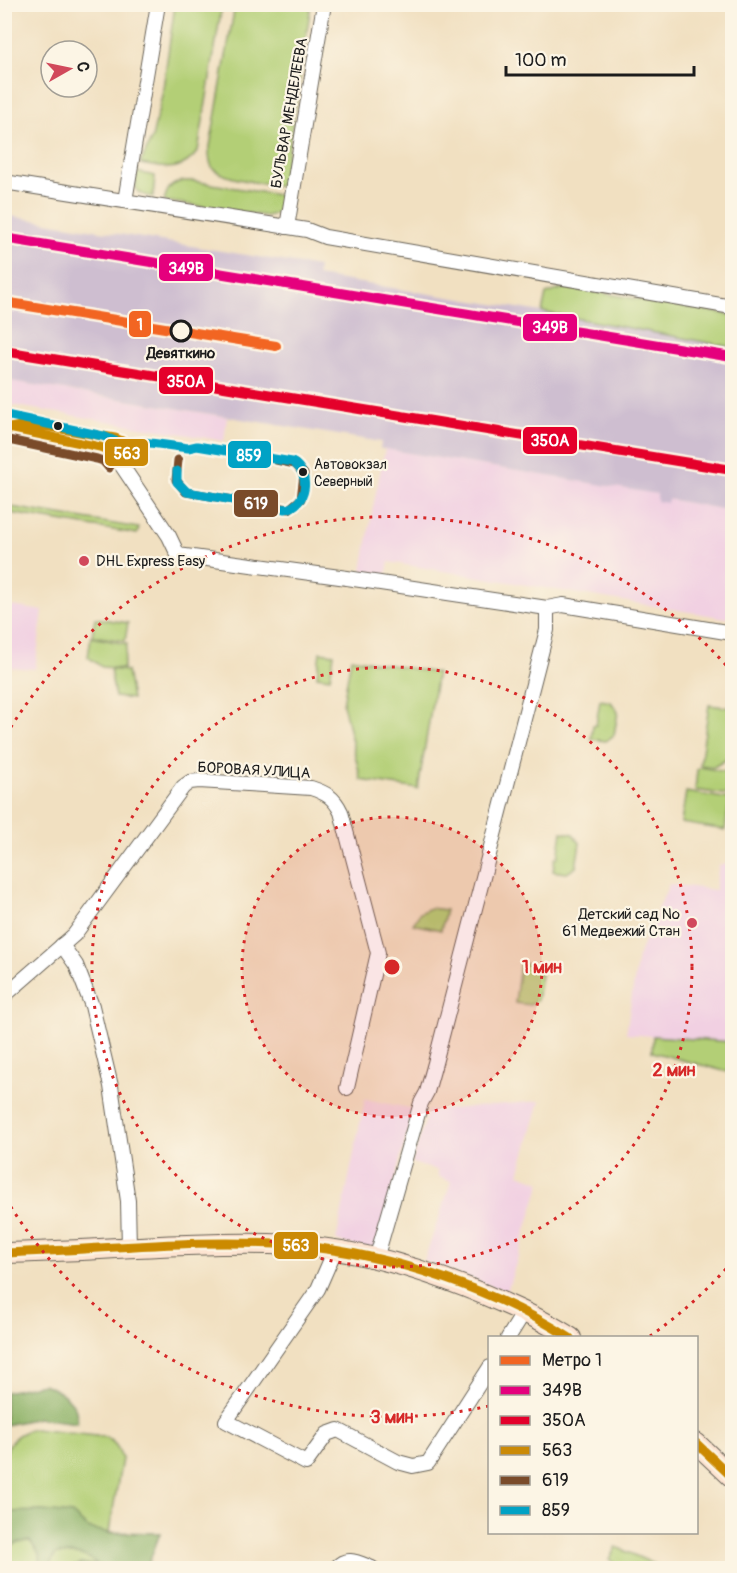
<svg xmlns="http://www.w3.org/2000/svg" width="737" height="1573" font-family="Pangolin,sans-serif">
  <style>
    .built { fill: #f1d0e2 }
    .industrial { fill: #cebed0 }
    .green { fill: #b3cf76; stroke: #687649; stroke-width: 1.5 }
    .forest { fill: #8eb267; stroke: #556742; stroke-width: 1.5 }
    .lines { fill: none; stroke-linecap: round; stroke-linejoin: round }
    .street-casing { stroke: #676156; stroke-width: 16 }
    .secondary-casing { stroke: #676156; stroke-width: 22 }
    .street { stroke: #fff; stroke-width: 14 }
    .secondary { stroke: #fde4d1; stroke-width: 20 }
    .bus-1-casing { stroke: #fcf5e5; stroke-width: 14 }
    .bus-2-casing { stroke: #fcf5e5; stroke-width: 14 }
    .bus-3-casing { stroke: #fcf5e5; stroke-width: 14 }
    .bus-1 { stroke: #cb8a06; stroke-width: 9 }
    .bus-2 { stroke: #7a4b2a; stroke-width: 9 }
    .bus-3 { stroke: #01a2c5; stroke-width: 9 }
    .rail-1-casing { stroke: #fcf5e5; stroke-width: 15 }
    .rail-2-casing { stroke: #fcf5e5; stroke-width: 15 }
    .rail-1 { stroke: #e5007d; stroke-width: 10 }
    .rail-2 { stroke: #e4002b; stroke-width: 10 }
    .metro-1-casing { stroke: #fcf5e5; stroke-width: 15 }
    .metro-1 { stroke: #f26522; stroke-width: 10 }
    .ring { fill: none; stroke: #d62828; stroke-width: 3; stroke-dasharray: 3 6 }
    .stop-dot { fill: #fcf5e5; stroke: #1c1c1c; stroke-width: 3 }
    .bus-dot { fill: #1c1c1c; stroke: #fcf5e5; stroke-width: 2 }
    .poi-dot { fill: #d1495b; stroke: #fcf5e5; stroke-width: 2 }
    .labels { text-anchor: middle; stroke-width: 4.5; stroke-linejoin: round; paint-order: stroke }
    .bus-label { font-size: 14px; fill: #1c1c1c; stroke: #fcf5e5; text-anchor: start }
    .street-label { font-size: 15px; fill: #1c1c1c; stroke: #fcf5e5 }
    .stop-label { font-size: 15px; font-weight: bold; fill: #1c1c1c; stroke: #fcf5e5 }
    .poi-label { font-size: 15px; fill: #1c1c1c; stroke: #fcf5e5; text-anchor: start }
    .centre { fill: #d62828; stroke: #fcf5e5; stroke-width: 3 }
    .ring-label { font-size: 18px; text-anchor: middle; font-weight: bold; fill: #d62828; stroke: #fcf5e5; stroke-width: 4.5; stroke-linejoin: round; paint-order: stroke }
    .line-badge { stroke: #fcf5e5; stroke-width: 2 }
    .badge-label { font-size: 16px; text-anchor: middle; font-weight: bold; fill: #fff }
  </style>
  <rect width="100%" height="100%" fill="#fcf5e5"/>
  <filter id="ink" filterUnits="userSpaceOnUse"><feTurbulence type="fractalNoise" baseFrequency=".0167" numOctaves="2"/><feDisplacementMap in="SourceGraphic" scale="12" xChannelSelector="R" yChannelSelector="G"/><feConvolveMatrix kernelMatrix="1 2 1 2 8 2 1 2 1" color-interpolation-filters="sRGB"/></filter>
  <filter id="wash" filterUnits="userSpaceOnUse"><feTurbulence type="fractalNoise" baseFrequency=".008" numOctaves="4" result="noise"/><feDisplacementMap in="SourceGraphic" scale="24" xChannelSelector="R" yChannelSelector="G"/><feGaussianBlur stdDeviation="1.35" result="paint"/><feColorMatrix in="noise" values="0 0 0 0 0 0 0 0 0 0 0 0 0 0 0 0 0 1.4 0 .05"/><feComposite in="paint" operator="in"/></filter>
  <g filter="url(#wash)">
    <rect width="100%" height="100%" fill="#f1e0c1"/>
    <!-- built -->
    <g class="built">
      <path d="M 4,380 L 227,417 L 224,441 L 5,404 Z"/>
      <path d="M 385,449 L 658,494 L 657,501 L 667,499 L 732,511 L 732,619 L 389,562 L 386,575 L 362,571 L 373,507 Z"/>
      <path d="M 5,605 L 43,611 L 35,669 L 5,667 Z"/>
      <path d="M 732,862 L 732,1042 L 626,1034 L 638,956 L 669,884 L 715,890 L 719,865 Z"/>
      <path d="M 365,1099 L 414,1109 L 375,1251 L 336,1241 Z"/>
      <path d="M 540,1101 L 519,1174 L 541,1182 L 507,1292 L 424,1261 L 451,1182 L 439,1177 L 437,1170 L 412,1163 L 428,1111 Z"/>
    </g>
    <!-- industrial -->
    <path class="industrial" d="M 4,215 L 318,267 L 317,276 L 542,312 L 732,347 L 732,511 L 668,499 L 667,503 L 657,501 L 657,494 L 385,449 L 380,449 L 381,442 L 5,380 Z"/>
    <!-- green -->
    <g class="green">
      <path d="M 175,5 L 222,5 L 198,151 C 181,174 165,168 140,164 L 152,138 L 162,95 Z"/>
      <path d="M 235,5 L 311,5 L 283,187 C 266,183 221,180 212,167 C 210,163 209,157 209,152 Z"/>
      <path d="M 137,172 L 155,176 L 153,197 C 134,194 134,190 137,172 Z"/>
      <path d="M 183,181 L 193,181 L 285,196 C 282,207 279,215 266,216 L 164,201 C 167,188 171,184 183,181 Z"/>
      <path d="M 567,287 L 732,315 L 732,347 L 542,312 L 546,294 Z"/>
      <path d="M 4,506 L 5,506 L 139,528 L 137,534 L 5,512 Z"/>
      <path d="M 95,618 L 128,623 L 125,641 L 92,636 Z"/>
      <path d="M 91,637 L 127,644 L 123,669 L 102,667 L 88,657 Z"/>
      <path d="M 320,652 L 334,654 L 330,678 L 317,676 Z"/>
      <path d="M 351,658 L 437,673 L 418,789 L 361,780 L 343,704 Z"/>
      <path d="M 110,669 L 127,671 L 132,699 L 115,697 Z"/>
      <path d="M 600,700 L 611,702 L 618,712 L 614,735 L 606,741 L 591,739 L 593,725 L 596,725 Z"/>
      <path d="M 709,705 L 732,708 L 732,756 L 714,767 L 700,765 Z"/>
      <path d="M 701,767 L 732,773 L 729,795 L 695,790 L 697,770 Z"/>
      <path d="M 686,792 L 730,799 L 725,830 L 681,823 Z"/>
      <path d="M 562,832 L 573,834 L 580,843 L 576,867 L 567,873 L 553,871 L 555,858 L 558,858 Z"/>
      <path d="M 430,908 L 446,910 L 441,930 L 413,924 L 420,913 Z"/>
      <path d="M 520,963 L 534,965 L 541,975 L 537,1000 L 530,1005 L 515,1003 Z"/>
      <path d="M 653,1036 L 732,1042 L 732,1062 L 728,1072 L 652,1052 Z"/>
      <path d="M 34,1429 L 105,1437 C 115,1442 119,1448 122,1459 L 109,1532 L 160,1533 L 147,1568 L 5,1568 L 5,1457 C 8,1440 18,1432 34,1429 Z"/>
      <path d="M 616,1547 L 663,1568 L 619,1568 L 609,1559 Z"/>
    </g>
    <!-- forest -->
    <g class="forest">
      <path d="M 43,1384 C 61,1391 80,1402 77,1423 L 38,1418 L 5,1425 L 5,1392 Z"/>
      <path d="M 5,1508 L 7,1512 L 43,1511 L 72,1514 L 88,1528 L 109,1533 L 160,1533 L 147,1568 L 70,1568 L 81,1564 L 97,1564 C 84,1552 73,1554 56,1554 L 49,1565 L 49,1568 L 41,1568 L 40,1555 L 30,1541 L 19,1542 L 5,1549 Z"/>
    </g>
  </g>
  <g filter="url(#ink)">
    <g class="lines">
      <!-- street casing -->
      <g class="street-casing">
        <g id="street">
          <path d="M 4,182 L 307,230 L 325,237 L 732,307"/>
          <path d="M 125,201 L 158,4"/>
          <path d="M 287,227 L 324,4"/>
          <path d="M 4,427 L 100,447 L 110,451 L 118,460 L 169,536 L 178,555 L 347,578 L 547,608 L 563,605 L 732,633"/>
          <path d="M 62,945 L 76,965 L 92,1006 L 111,1086 L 128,1201 L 129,1248"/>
          <path d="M 4,996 L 74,935 L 183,787 L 190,782 L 199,781 L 311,788 C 326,793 334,797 341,812 L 378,953 L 347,1088"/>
          <path d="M 335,1250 L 318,1289 L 226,1421 L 306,1463 L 327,1434 L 338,1430 L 398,1462 L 413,1466 L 428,1463 L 490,1367"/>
          <path d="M 376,1259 L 421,1103 L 427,1092 L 435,1063 L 547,630 L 547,608"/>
          <path d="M 508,1338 L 524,1312"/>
          <path d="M 336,1568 C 346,1555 359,1563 372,1568"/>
        </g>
      </g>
      <!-- secondary casing -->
      <g class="secondary-casing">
        <g id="secondary">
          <path d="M 4,1253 C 93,1251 181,1242 269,1244 C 350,1245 433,1271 506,1304 C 529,1314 550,1324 571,1338"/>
          <path d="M 696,1443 L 732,1477"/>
        </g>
      </g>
      <!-- street -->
      <use href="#street" class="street"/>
      <!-- secondary -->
      <use href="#secondary" class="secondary"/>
      <!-- bus-1 casing -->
      <g class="bus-1-casing">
        <g id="bus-1">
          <path d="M 4,427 L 10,428 L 32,424 L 115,438 L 122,441 L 127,454 L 118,460 L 110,451 L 100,447 L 4,427"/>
          <path d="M 4,1253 C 101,1250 204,1237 301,1246 C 389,1254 496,1290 570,1338"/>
          <path d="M 696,1443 L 732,1477"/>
        </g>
      </g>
      <!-- bus-2 casing -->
      <g class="bus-2-casing">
        <g id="bus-2">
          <path d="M 4,439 L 97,459 L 103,461 L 109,468"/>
          <path d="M 178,460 L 176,480 L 186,492 L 289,509 L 301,499 L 304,474 L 295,464 L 276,460"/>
        </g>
      </g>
      <!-- bus-3 casing -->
      <g class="bus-3-casing">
        <g id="bus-3">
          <path d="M 6,415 L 103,436 L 117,442 L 127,452"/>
          <path d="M 113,449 L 123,444 L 143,442 L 188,448 L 197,446 L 292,462 C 312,473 307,506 285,509 L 187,492 L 177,482 L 177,471"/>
        </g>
      </g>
      <!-- bus-1 -->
      <use href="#bus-1" class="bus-1"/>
      <!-- bus-2 -->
      <use href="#bus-2" class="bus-2"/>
      <!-- bus-3 -->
      <use href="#bus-3" class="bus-3"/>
      <!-- rail-1 casing -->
      <g class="rail-1-casing">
        <path id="rail-1" d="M 4,238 L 732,357"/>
      </g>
      <!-- rail-2 casing -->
      <g class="rail-2-casing">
        <path id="rail-2" d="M 4,351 L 732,470"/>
      </g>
      <!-- rail-1 -->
      <use href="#rail-1" class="rail-1"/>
      <!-- rail-2 -->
      <use href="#rail-2" class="rail-2"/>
      <!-- metro-1 casing -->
      <g class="metro-1-casing">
        <path id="metro-1" d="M 4,302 L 276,346"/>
      </g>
      <!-- metro-1 -->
      <use href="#metro-1" class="metro-1"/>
    </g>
  </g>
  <!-- distance rings -->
  <circle cx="392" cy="967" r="150" fill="#d62828" fill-opacity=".12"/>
  <g class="ring">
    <circle cx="392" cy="967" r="150"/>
    <circle cx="392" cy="967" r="300"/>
    <path d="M732 1262A450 450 0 0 1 650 1336M489 1406A450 450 0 0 1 6 1199M6 735A450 450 0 0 1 732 672"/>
  </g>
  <!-- markers -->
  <circle class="stop-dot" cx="181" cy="331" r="10"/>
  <g class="bus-dot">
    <circle cx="58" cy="426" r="5"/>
    <circle cx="303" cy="472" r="5"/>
  </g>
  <g class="poi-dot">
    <circle cx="84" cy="561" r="6"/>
    <circle cx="692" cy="923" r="6"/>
  </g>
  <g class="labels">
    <!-- bus labels -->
    <g class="bus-label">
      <text x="314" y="469">Автовокзал<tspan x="314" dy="17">Северный</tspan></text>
    </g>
    <!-- street labels -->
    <g class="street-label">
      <text transform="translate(289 113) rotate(-80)" y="5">БУЛЬВАР МЕНДЕЛЕЕВА</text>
      <text transform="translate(254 770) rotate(3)" y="5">БОРОВАЯ УЛИЦА</text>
    </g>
    <!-- stop labels -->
    <g class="stop-label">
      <text x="181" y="358">Девяткино</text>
    </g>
    <!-- poi labels -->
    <g class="poi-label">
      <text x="96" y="566">DHL Express Easy</text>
      <text x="680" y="919" text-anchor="end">Детский сад №<tspan x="680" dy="17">61 Медвежий Стан</tspan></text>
    </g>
  </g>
  <circle cx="392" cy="967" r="9" class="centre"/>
  <g class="ring-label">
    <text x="542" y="973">1 мин</text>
    <text x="674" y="1076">2 мин</text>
    <text x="392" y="1423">3 мин</text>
  </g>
  <g class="line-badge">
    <rect x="158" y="253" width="56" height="29" rx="6" fill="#e5007d"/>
    <rect x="128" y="310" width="24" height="28" rx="6" fill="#f26522"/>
    <rect x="522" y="313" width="56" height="29" rx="6" fill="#e5007d"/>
    <rect x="158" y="366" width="56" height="29" rx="6" fill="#e4002b"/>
    <rect x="522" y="426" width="56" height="29" rx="6" fill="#e4002b"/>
    <rect x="104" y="438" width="45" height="29" rx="6" fill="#cb8a06"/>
    <rect x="227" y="440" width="45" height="29" rx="6" fill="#01a2c5"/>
    <rect x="233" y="489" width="46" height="29" rx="6" fill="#7a4b2a"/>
    <rect x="273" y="1231" width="46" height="29" rx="6" fill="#cb8a06"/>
  </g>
  <g class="badge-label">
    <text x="186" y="274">349В</text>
    <text x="140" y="330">1</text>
    <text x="550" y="333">349В</text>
    <text x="186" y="387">350А</text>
    <text x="550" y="446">350А</text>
    <text x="127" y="459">563</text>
    <text x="249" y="461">859</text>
    <text x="256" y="509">619</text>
    <text x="296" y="1251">563</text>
  </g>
  <!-- margin -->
  <rect width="737" height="1573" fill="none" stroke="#fcf5e5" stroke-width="24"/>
  <!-- legend -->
  <rect x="488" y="1336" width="210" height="198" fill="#fcf5e5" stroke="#a29e95" stroke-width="1.5"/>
  <rect x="500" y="1356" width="30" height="9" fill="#f26522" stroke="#a29e95" stroke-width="1.5"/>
  <text x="542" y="1366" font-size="18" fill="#1c1c1c">Метро 1</text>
  <rect x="500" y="1386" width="30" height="9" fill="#e5007d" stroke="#a29e95" stroke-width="1.5"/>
  <text x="542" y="1396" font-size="18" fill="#1c1c1c">349В</text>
  <rect x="500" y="1416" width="30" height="9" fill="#e4002b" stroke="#a29e95" stroke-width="1.5"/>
  <text x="542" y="1426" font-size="18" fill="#1c1c1c">350А</text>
  <rect x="500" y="1446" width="30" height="9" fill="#cb8a06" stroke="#a29e95" stroke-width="1.5"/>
  <text x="542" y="1456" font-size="18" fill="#1c1c1c">563</text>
  <rect x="500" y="1476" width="30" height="9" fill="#7a4b2a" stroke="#a29e95" stroke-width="1.5"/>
  <text x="542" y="1486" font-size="18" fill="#1c1c1c">619</text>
  <rect x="500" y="1506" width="30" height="9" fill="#01a2c5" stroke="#a29e95" stroke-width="1.5"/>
  <text x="542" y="1516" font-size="18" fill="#1c1c1c">859</text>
  <!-- north arrow -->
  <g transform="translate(69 69) rotate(81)"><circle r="28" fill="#fcf5e5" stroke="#a29e95" stroke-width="1.5"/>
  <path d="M0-4.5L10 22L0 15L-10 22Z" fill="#d1495b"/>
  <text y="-9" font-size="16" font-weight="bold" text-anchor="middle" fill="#1c1c1c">С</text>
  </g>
  <!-- scale -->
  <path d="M506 66v9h188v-9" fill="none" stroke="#1c1c1c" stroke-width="3"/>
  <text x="515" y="66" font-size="18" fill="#1c1c1c" stroke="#fcf5e5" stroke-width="4.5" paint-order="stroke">100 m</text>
</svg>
